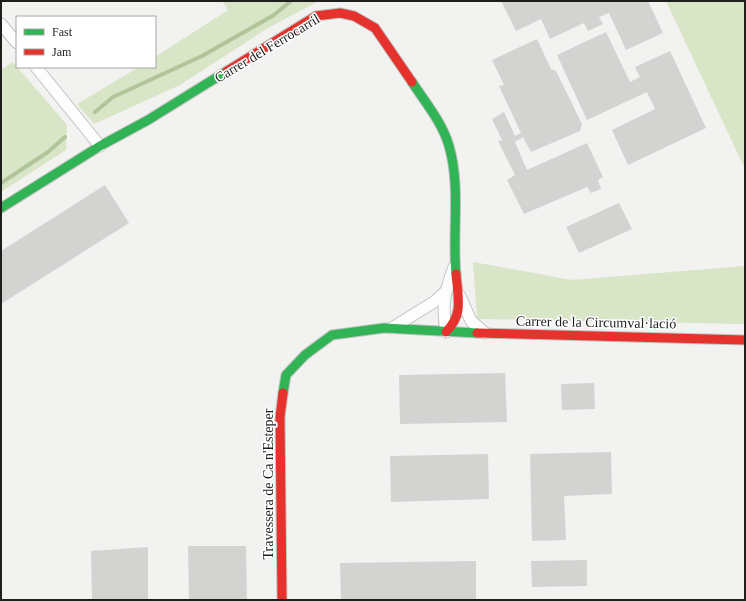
<svg xmlns="http://www.w3.org/2000/svg" width="746" height="601" font-family="Georgia,serif">
  <style>
    .green { fill: #d8e5c7 }
    .lines { fill: none; stroke-linecap: round; stroke-linejoin: round }
    .stream { stroke: #b2c49a; stroke-width: 4 }
    .building { fill: #d3d4d2 }
    .street-casing { stroke: #c2c2c1; stroke-width: 13 }
    .fast-casing { stroke: #c2c2c1; stroke-width: 11 }
    .jam-casing { stroke: #c2c2c1; stroke-width: 11 }
    .street { stroke: #fdfdfd; stroke-width: 11 }
    .fast { stroke: #30b455; stroke-width: 9 }
    .jam { stroke: #e5322d; stroke-width: 9 }
    .labels { text-anchor: middle; stroke-width: 3; stroke-linejoin: round; paint-order: stroke }
    .street-label { font-size: 14px; fill: #1e1f1d; stroke: #fff }
  </style>
  <rect width="100%" height="100%" fill="#f2f2f1"/>
  <!-- green -->
  <g class="green">
    <path d="M 222,1 L 319,1 L 268,28 L 180,85 L 94,124 L 77,104 L 139,67 L 155,67 L 155,57 L 228,10 Z"/>
    <path d="M 666,1 L 745,1 L 745,169 Z"/>
    <path d="M 13,62 L 67,125 L 66,150 L 1,192 L 1,70 Z"/>
    <path d="M 473,262 L 572,280 L 745,266 L 745,324 L 477,319 Z"/>
  </g>
  <g class="lines">
    <!-- stream -->
    <g class="stream">
      <path d="M 95,112 L 113,97 L 202,56 L 274,15 L 291,1"/>
      <path d="M 1,183 L 48,152 L 65,137"/>
    </g>
  </g>
  <!-- building -->
  <g class="building">
    <path d="M 501,1 L 648,1 L 663,33 L 626,50 L 609,13 L 599,17 L 603,24 L 588,31 L 584,23 L 550,39 L 541,19 L 516,31 Z"/>
    <path d="M 606,32 L 630,82 L 640,77 L 635,67 L 670,51 L 706,128 L 628,165 L 612,130 L 655,109 L 647,92 L 587,120 L 557,55 Z"/>
    <path d="M 537,39 L 551,69 L 556,71 L 582,124 L 580,131 L 531,152 L 523,137 L 515,142 L 527,170 L 587,143 L 603,177 L 598,180 L 601,189 L 591,193 L 587,187 L 524,214 L 507,180 L 515,175 L 498,141 L 502,140 L 492,119 L 504,112 L 515,136 L 521,133 L 499,86 L 504,85 L 492,60 Z"/>
    <path d="M 105,185 L 129,223 L 1,304 L 1,251 Z"/>
    <path d="M 619,203 L 632,229 L 579,253 L 566,227 Z"/>
    <path d="M 505,373 L 507,422 L 400,424 L 399,375 Z"/>
    <path d="M 594,383 L 595,409 L 562,410 L 561,384 Z"/>
    <path d="M 611,452 L 612,494 L 564,496 L 566,540 L 532,541 L 530,454 Z"/>
    <path d="M 488,454 L 489,499 L 391,502 L 390,456 Z"/>
    <path d="M 188,546 L 246,546 L 247,600 L 189,600 Z"/>
    <path d="M 148,547 L 148,600 L 92,600 L 91,551 Z"/>
    <path d="M 587,560 L 587,586 L 532,587 L 531,561 Z"/>
    <path d="M 476,561 L 476,600 L 341,600 L 340,563 Z"/>
  </g>
  <g class="lines">
    <!-- street casing -->
    <g class="street-casing">
      <g id="street">
        <path d="M 1,24 L 17,43"/>
        <path d="M 36,67 L 100,146"/>
        <path d="M 460,296 L 471,321 L 485,333"/>
        <path d="M 392,328 L 434,302 L 445,292"/>
        <path d="M 446,332 C 442,304 444,294 454,267"/>
      </g>
    </g>
    <!-- fast casing -->
    <g class="fast-casing">
      <g id="fast">
        <path d="M 412,82 C 425,102 442,122 449,146 C 461,187 452,232 456,274"/>
        <path d="M 1,208 L 100,146 L 148,120 L 227,71"/>
        <path d="M 283,393 L 286,375 L 305,355 L 332,335 L 384,328 L 477,333"/>
      </g>
    </g>
    <!-- jam casing -->
    <g class="jam-casing">
      <g id="jam">
        <path d="M 227,71 L 316,16 L 340,13 L 354,16 L 375,28 L 412,82"/>
        <path d="M 446,332 C 464,313 458,299 456,274"/>
        <path d="M 477,333 L 745,340"/>
        <path d="M 282,600 L 280,417 L 283,393"/>
      </g>
    </g>
    <!-- street -->
    <use href="#street" class="street"/>
    <!-- fast -->
    <use href="#fast" class="fast"/>
    <!-- jam -->
    <use href="#jam" class="jam"/>
  </g>
  <g class="labels">
    <!-- street labels -->
    <g class="street-label">
      <text transform="translate(267 48) rotate(-31)" y="5">Carrer del Ferrocarril</text>
      <text transform="translate(596 322) rotate(1)" y="5">Carrer de la Circumval·lació</text>
      <text transform="translate(268 484) rotate(-90)" y="5">Travessera de Ca n'Esteper</text>
    </g>
  </g>
  <!-- border -->
  <rect width="746" height="601" fill="none" stroke="#1e1f1d" stroke-width="4"/>
  <!-- legend -->
  <rect x="16" y="16" width="140" height="52" fill="#ffffff" stroke="#a5a5a5"/>
  <rect x="24" y="29" width="20" height="6" fill="#30b455" stroke="#a5a5a5"/>
  <text x="52" y="36" font-size="12" fill="#1e1f1d">Fast</text>
  <rect x="24" y="49" width="20" height="6" fill="#e5322d" stroke="#a5a5a5"/>
  <text x="52" y="56" font-size="12" fill="#1e1f1d">Jam</text>
</svg>
